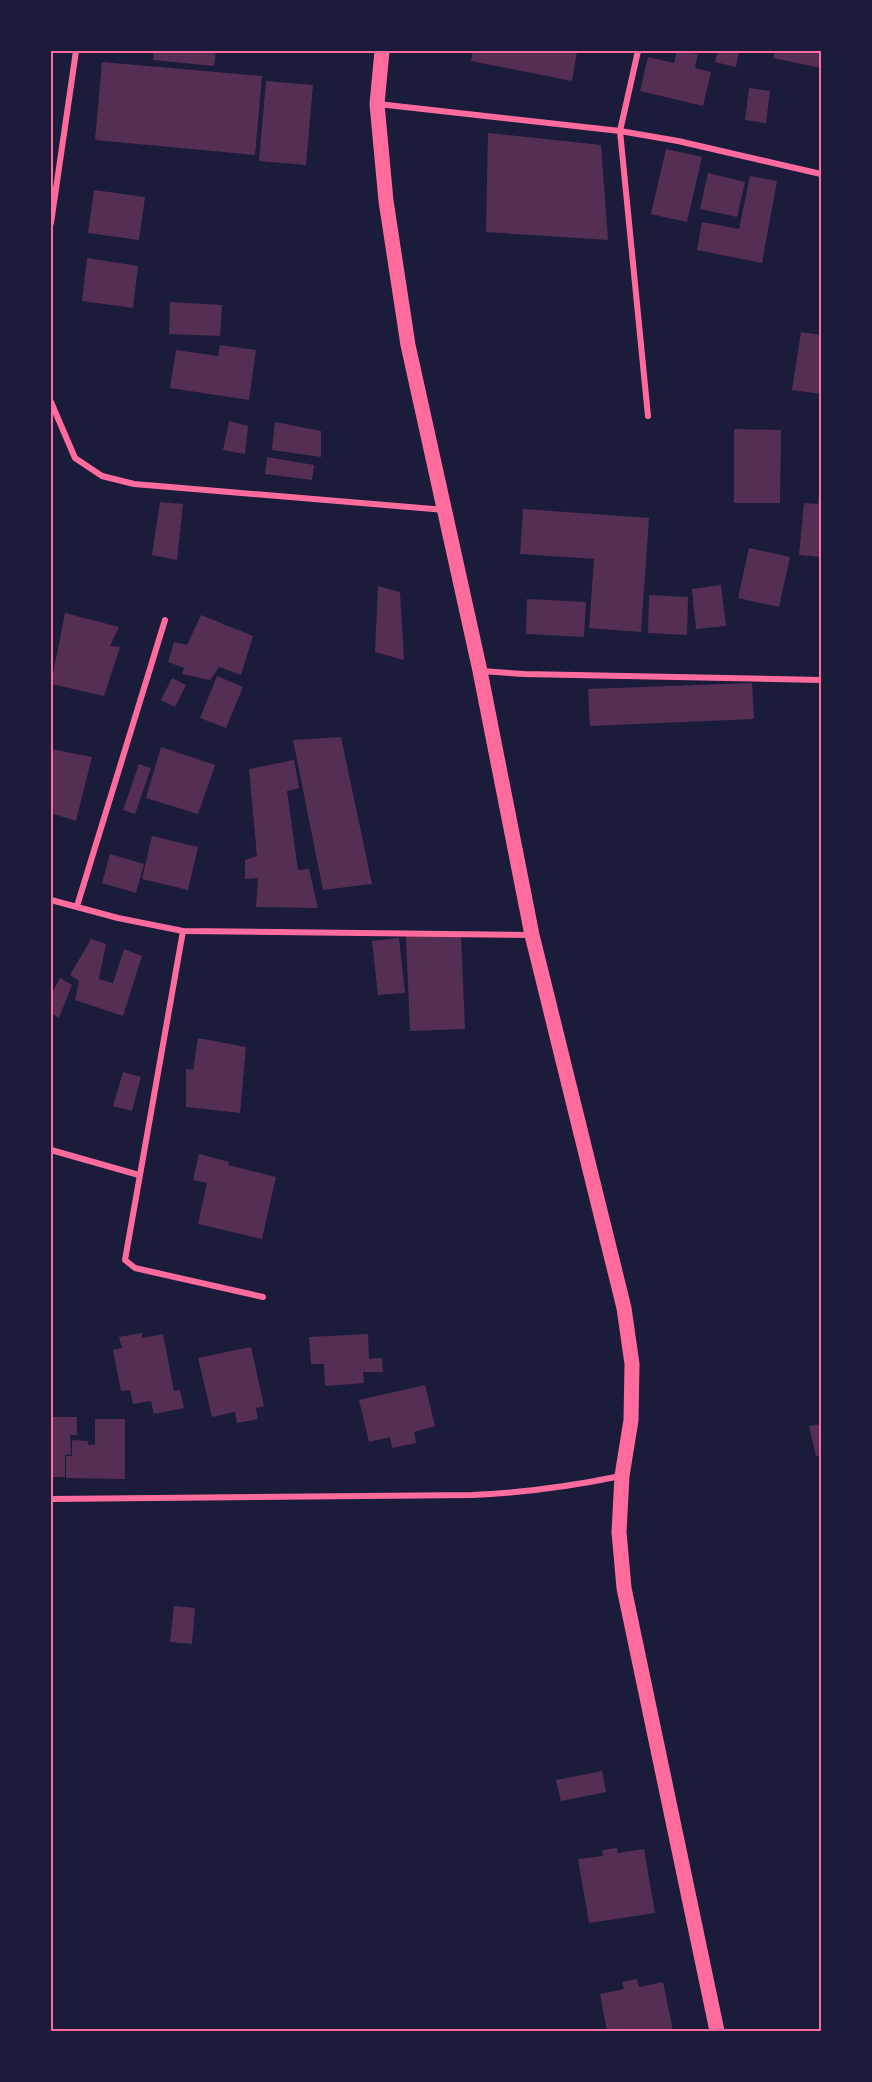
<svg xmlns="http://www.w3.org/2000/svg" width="872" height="2082" font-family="Figtree,sans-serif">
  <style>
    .building { fill: #542f53 }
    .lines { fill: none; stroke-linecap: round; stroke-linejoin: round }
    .minor { stroke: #ff6b9d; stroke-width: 6 }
    .primary { stroke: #ff6b9d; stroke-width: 15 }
    .neatline { fill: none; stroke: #ff6b9d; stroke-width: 2 }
  </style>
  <rect width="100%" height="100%" fill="#1b1b3a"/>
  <!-- building -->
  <g class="building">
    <path d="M 154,51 L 216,51 L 214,66 L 153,60 Z"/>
    <path d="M 473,51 L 577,51 L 572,81 L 471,61 Z"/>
    <path d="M 677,51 L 698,54 L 695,68 L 711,72 L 703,106 L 640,91 L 648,57 L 674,63 Z"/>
    <path d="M 718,51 L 739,51 L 736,67 L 715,62 Z"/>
    <path d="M 775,51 L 821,51 L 821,68 L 773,58 Z"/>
    <path d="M 102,62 L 262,76 L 255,155 L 95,140 Z"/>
    <path d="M 266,81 L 313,85 L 306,165 L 259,161 Z"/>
    <path d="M 749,88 L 770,91 L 766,123 L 745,120 Z"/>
    <path d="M 488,133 L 601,145 L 608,240 L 486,232 Z"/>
    <path d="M 666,149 L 702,157 L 687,222 L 651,214 Z"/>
    <path d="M 708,173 L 745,182 L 737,217 L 700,209 Z"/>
    <path d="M 750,176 L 777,181 L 762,263 L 697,250 L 702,222 L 739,229 Z"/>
    <path d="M 94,190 L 145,197 L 139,240 L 88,233 Z"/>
    <path d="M 87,258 L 138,266 L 133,308 L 82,301 Z"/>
    <path d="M 170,302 L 222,305 L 220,336 L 169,334 Z"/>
    <path d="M 801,332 L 821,335 L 821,394 L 792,390 Z"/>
    <path d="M 220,345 L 256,350 L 249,400 L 170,388 L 176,350 L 218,356 Z"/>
    <path d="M 229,421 L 248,426 L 245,454 L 223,450 Z"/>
    <path d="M 275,422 L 321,431 L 321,457 L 272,450 Z"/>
    <path d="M 734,429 L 781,430 L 780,503 L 734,503 Z"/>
    <path d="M 267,457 L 314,465 L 312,480 L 265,474 Z"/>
    <path d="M 819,493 L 821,493 L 821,557 L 799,555 L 804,503 L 818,504 Z"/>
    <path d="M 160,502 L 183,504 L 177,560 L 152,555 Z"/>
    <path d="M 523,509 L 649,518 L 641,632 L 589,628 L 594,559 L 520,554 Z"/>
    <path d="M 749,548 L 790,557 L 779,607 L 738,598 Z"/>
    <path d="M 721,585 L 726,626 L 696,629 L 692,589 Z"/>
    <path d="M 378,586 L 400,592 L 404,660 L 375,652 Z"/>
    <path d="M 649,595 L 688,597 L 687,635 L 648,633 Z"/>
    <path d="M 527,599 L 586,602 L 584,637 L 526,634 Z"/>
    <path d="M 65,613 L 119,627 L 110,646 L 120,647 L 104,696 L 51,684 Z"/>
    <path d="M 201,615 L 253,636 L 241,675 L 219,667 L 210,680 L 182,674 L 184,668 L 168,662 L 174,642 L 187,645 Z"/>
    <path d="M 217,676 L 243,687 L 226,728 L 200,718 Z"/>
    <path d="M 172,678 L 186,685 L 175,707 L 161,700 Z"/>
    <path d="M 752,683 L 754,719 L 590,726 L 588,689 Z"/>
    <path d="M 341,737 L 372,884 L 323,890 L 293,740 Z"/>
    <path d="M 161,747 L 215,765 L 198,814 L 146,798 Z"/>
    <path d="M 51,749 L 92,757 L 76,821 L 51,813 Z"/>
    <path d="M 294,760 L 299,788 L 287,791 L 298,870 L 309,869 L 318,908 L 256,907 L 258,878 L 245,879 L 245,860 L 257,856 L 249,769 Z"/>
    <path d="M 139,764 L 151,768 L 135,814 L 123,810 Z"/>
    <path d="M 152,836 L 198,847 L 188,890 L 142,879 Z"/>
    <path d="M 110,854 L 144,864 L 136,893 L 102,883 Z"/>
    <path d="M 461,934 L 465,1029 L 410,1031 L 406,936 Z"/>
    <path d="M 399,938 L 405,993 L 378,995 L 372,941 Z"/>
    <path d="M 91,939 L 106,944 L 99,979 L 113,983 L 124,949 L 142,956 L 123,1016 L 75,1000 L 79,981 L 70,975 Z"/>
    <path d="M 60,978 L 72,985 L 59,1018 L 51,1013 L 51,995 Z"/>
    <path d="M 198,1038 L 246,1047 L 240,1113 L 186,1107 L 186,1069 L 193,1070 Z"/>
    <path d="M 123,1072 L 141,1077 L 132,1111 L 113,1106 Z"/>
    <path d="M 199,1154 L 229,1162 L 228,1165 L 276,1177 L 262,1239 L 198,1224 L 207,1183 L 193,1180 Z"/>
    <path d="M 142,1333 L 142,1338 L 163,1334 L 174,1391 L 180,1390 L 184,1408 L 154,1414 L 151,1401 L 133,1404 L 130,1390 L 121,1391 L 113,1350 L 122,1348 L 119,1337 Z"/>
    <path d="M 368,1334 L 369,1359 L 382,1358 L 383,1372 L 363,1372 L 364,1383 L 325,1386 L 324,1364 L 311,1364 L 309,1337 Z"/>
    <path d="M 251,1347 L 264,1406 L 256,1408 L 258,1419 L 237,1423 L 235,1412 L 212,1417 L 198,1358 Z"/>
    <path d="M 425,1385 L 435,1426 L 414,1432 L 416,1443 L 392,1448 L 390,1437 L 369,1442 L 359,1400 Z"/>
    <path d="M 52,1417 L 77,1417 L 77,1435 L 70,1435 L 71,1454 L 65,1455 L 65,1477 L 51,1477 Z"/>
    <path d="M 95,1419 L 125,1419 L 125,1479 L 66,1478 L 66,1456 L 72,1456 L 72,1440 L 88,1441 L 88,1445 L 95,1445 Z"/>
    <path d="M 821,1424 L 821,1455 L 816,1456 L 809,1426 Z"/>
    <path d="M 174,1606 L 195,1608 L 192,1644 L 170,1642 Z"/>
    <path d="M 602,1771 L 606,1792 L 561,1801 L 556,1780 Z"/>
    <path d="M 617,1848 L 618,1853 L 644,1849 L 655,1913 L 589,1923 L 578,1859 L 603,1856 L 602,1850 Z"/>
    <path d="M 637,1979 L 639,1987 L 663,1982 L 673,2031 L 607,2031 L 600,1994 L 624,1989 L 622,1982 Z"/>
  </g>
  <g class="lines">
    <!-- minor -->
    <g class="minor">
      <path d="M 638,51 L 620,131 L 648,416"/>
      <path d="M 378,104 L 620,131 L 678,141 L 821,174"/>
      <path d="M 51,223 L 76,51"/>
      <path d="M 51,402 L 75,458 L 102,476 L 134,484 L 445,510"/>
      <path d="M 481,671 L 524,674 L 821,680"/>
      <path d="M 51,900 L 118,918 L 183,931 L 532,935"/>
      <path d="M 77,906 L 165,620"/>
      <path d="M 183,931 L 125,1260 L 135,1268 L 263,1297"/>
      <path d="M 51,1150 L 139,1175"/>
      <path d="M 51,1499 L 472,1495 C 523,1493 572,1486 621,1476"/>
    </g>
    <!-- primary -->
    <path class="primary" d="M 382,51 L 377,104 L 386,201 L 408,345 L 480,671 L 532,935 L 624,1308 L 632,1364 L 631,1420 L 622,1476 L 619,1532 L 624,1588 L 717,2031"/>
  </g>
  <!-- border -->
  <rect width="872" height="2082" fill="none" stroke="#1b1b3a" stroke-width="105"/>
  <rect x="52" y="52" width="768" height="1978" class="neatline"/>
</svg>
